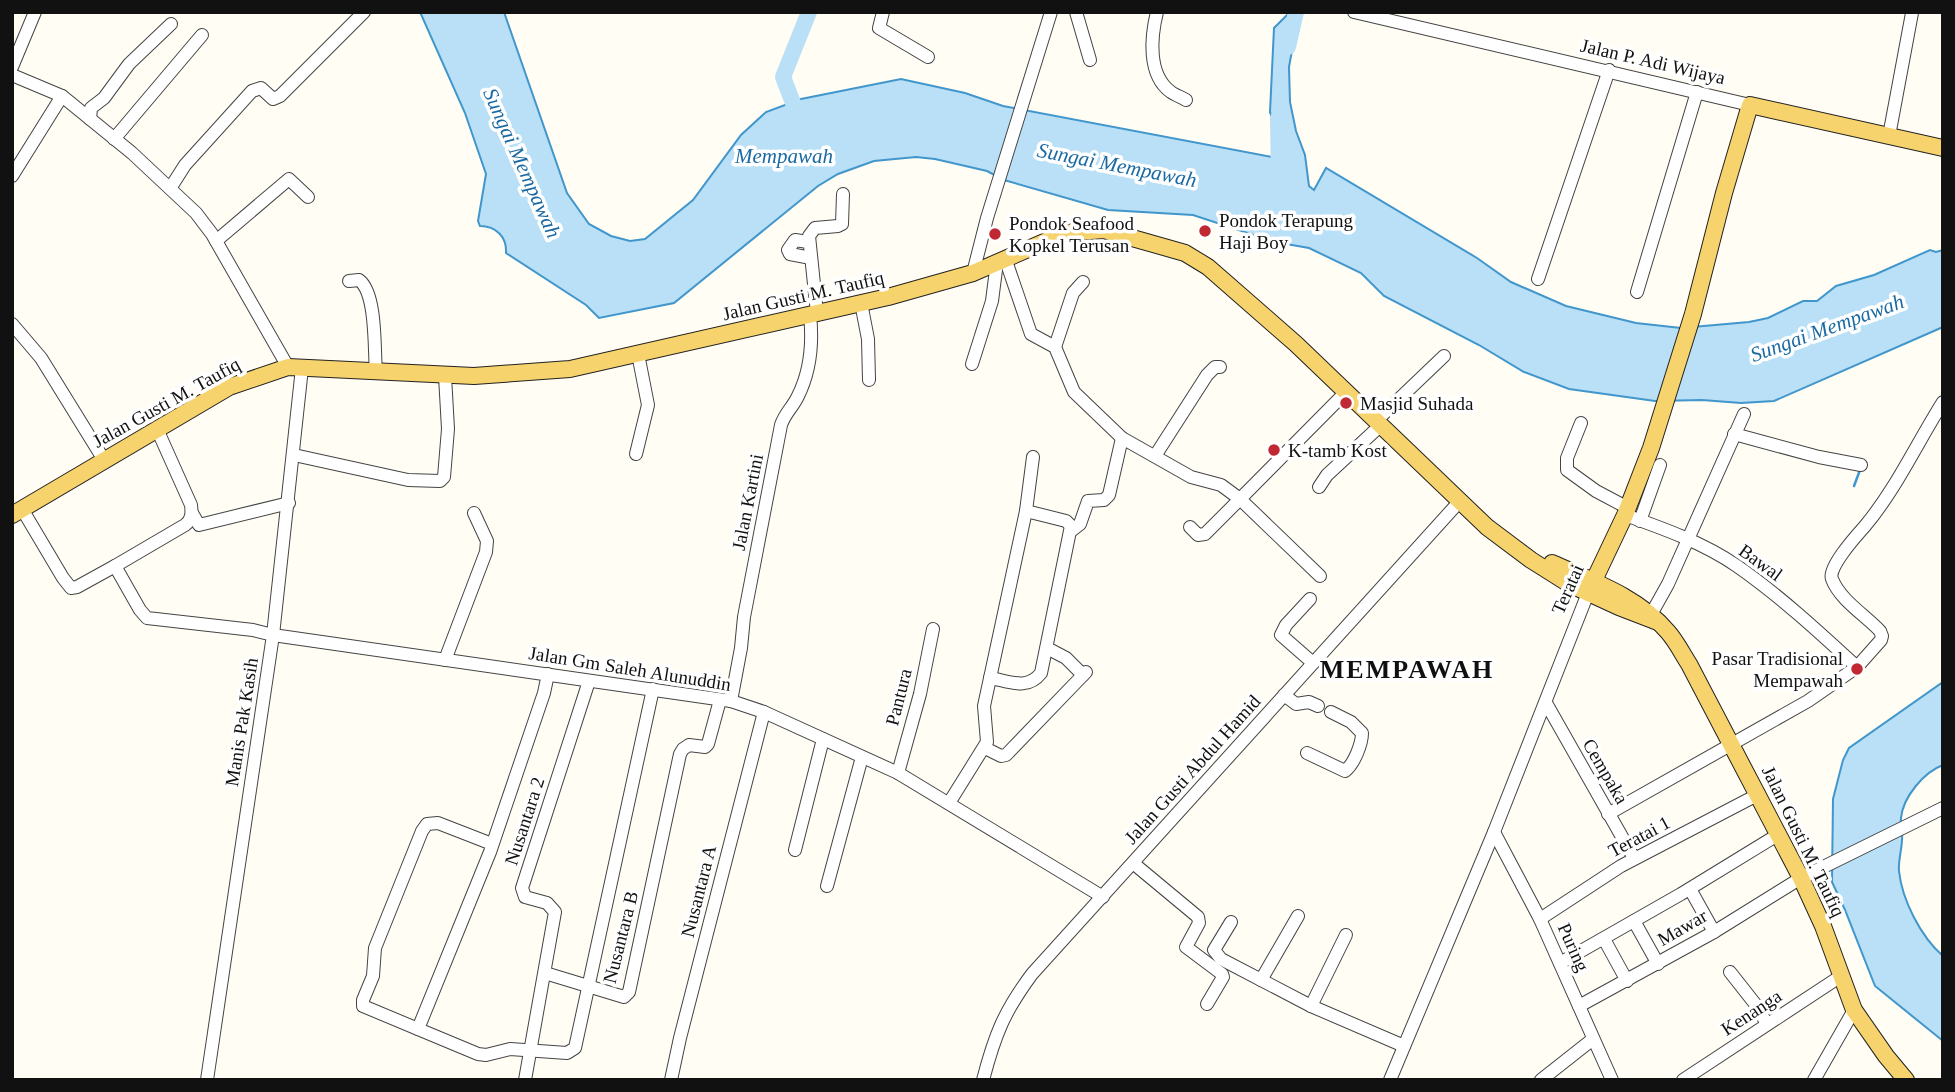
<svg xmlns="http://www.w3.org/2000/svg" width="1955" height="1092" font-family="Georgia,serif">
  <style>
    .water { fill: #b9e0f6; stroke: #4196cc; stroke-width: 2 }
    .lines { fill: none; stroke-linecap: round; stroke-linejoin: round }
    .stream { stroke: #4196cc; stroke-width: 2.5 }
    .river { stroke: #b9e0f6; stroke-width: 16 }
    .minor-casing { stroke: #444; stroke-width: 14 }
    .major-casing { stroke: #222; stroke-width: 18 }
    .minor { stroke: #fff; stroke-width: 12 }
    .major { stroke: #f6d36d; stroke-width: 16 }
    .poi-dot { fill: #c02933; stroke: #fff; stroke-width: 2.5 }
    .labels { text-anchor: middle; stroke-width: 7; stroke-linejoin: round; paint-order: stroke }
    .street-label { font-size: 19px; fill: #111; stroke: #fff }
    .poi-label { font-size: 19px; fill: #111; stroke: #fff; text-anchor: start }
    .water-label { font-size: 21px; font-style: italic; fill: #1a69a2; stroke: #fff }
    .district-label { font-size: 26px; font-weight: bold; letter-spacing: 2px; fill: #111; stroke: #fff }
  </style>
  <rect width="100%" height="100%" fill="#fffdf4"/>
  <!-- water -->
  <g class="water">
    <path d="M 420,12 L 504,12 L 567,193 L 589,224 L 611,236 L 630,241 L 645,239 L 693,200 L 741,135 L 766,112 L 801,99 L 901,79 L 965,93 L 1003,106 L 1282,159 L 1284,155 L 1281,145 L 1270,112 L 1274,28 L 1287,15 L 1295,34 L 1289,67 L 1290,102 L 1296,131 L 1305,155 L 1309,186 L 1314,190 L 1326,168 L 1477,258 L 1511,282 L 1566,306 L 1636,323 L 1681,328 L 1749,322 L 1768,318 L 1803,301 L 1817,301 L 1836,286 L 1874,275 L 1930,250 L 1936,252 L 1943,250 L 1943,327 L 1774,401 L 1741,403 L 1702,400 L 1655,401 L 1569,389 L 1524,372 L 1479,345 L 1384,296 L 1361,273 L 1309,248 L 1275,242 L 1193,215 L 1108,210 L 1004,180 L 987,171 L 935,159 L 916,157 L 874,161 L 838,174 L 818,186 L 674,303 L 599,318 L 586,305 L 506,253 C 507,237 496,226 480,226 L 478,221 L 486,174 L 465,113 Z"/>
    <path d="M 1943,682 L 1943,765 C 1924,772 1903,797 1901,818 C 1900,825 1903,832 1902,839 C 1902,849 1898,861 1899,871 C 1902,900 1921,937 1943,956 L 1943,1041 L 1875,986 L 1845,910 L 1832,882 L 1833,799 L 1843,760 L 1849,748 Z"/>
  </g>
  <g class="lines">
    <!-- stream -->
    <path class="stream" d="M 1854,486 L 1860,470"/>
    <!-- river -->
    <g class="river">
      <path d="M 1288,47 L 1296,12"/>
      <path d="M 1278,118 L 1279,179"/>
      <path d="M 800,121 L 783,77 L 809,12"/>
    </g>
    <!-- minor casing -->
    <g class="minor-casing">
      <g id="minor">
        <path d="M 883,12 L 879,28 L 928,57"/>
        <path d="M 1076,12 L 1090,60"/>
        <path d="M 1157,12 C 1151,36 1147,75 1171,92 C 1175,95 1181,97 1186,100"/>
        <path d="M 1354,12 L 1750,105"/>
        <path d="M 12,67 L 35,12"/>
        <path d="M 12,75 L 62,96 L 132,153 L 196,213 L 212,234 L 288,367"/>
        <path d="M 90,119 L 91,108 L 104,98 L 129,64 L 171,24"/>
        <path d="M 1889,136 L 1912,13"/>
        <path d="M 114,139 L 202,35"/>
        <path d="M 12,176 L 62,96"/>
        <path d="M 171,187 L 185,165 L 252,91 L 261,88 L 273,99 L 280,96 L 364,12"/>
        <path d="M 216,241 L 289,179 L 308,197"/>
        <path d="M 808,242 L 795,240 L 788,250 L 790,254 L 811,258"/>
        <path d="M 1005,258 L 1031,334 L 1055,347 L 1074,392 L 1122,438 L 1191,477 L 1221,485 L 1240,499 L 1346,392"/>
        <path d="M 973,273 L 987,218 L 1051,12"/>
        <path d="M 1538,279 L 1609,70"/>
        <path d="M 349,281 L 359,280 C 377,293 374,350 376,372"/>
        <path d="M 1637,292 L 1697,92"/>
        <path d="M 861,303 L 868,339 L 869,380"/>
        <path d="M 817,313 L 809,236 L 815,228 L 838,226 L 842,224 L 843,194"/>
        <path d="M 12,324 L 41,358 L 104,460"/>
        <path d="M 1055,347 L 1073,293 L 1083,282"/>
        <path d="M 972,364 L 992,301 L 997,262"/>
        <path d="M 1376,421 L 1444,356"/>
        <path d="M 1581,423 L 1567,458 L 1567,470 L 1596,491 L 1628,508"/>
        <path d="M 1734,434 L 1819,457 L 1861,465"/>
        <path d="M 636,454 L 648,405 L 638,354"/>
        <path d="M 294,455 L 408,480 L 440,481 L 444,477 L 448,429 L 445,376"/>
        <path d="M 1155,456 L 1207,375 L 1215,367 L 1220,367"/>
        <path d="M 1319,487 L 1327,475 L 1381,425"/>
        <path d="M 22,509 L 63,578 L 71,588 L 77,587 L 115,566 L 140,610 L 147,618 L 253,630 L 273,635 L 731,701 L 764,712 L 898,773 L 1103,897"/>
        <path d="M 192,513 L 199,525 L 289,503"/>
        <path d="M 1625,515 C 1662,528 1704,543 1737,566 C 1780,596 1819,632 1857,667"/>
        <path d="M 1640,521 L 1660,465"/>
        <path d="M 1190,527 L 1198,535 L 1205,534 L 1240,499 L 1320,576"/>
        <path d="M 1071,531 L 1080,524 L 1088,501 L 1104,500 L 1109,495 L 1122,438"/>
        <path d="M 115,566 L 185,525 C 192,520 192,513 191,505 L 157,429"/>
        <path d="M 1310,599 L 1286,625 L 1281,635 L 1313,663"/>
        <path d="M 1649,618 L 1668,584 L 1744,414"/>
        <path d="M 1047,648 L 1066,658 L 1083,675"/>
        <path d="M 445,660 L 486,552 L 487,541 L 474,513"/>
        <path d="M 548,674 L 544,693 L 490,852 L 418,1029 L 478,1054 L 486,1055 L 510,1049 L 567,1053 L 575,1048 L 653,689"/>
        <path d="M 990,678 C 1009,681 1027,691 1041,673 L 1071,526 L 1066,521 L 1026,511"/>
        <path d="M 1284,695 L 1296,704 L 1309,702 L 1318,706"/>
        <path d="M 731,701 L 741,648 L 744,617 L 781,425 C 785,413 793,407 798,396 C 811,370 813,343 810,315"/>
        <path d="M 1546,703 L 1634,858"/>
        <path d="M 985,748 L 1001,756 L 1006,755 L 1086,672"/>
        <path d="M 1307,753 L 1345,771 C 1354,764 1362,744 1362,733 L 1351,722 L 1331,712"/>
        <path d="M 898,773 L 920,694 L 933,629"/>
        <path d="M 949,803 L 987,742 L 984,706 L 1026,511 L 1033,457"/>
        <path d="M 1608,814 L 1808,701 L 1857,667 L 1881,640 L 1882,636 L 1880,631 C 1865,615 1840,600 1832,579 C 1827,568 1857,535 1865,526 C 1896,489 1917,443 1943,402"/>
        <path d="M 1494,832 L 1540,919 L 1612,1080"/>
        <path d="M 795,850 L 823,739"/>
        <path d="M 1133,863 L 1198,917 L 1199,923 L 1186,947 L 1222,974 L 1223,977 L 1207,1004"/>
        <path d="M 827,886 L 862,757"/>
        <path d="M 1690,889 L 1714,932"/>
        <path d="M 1540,919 L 1621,866 L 1759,794"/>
        <path d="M 1634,921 L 1658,964"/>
        <path d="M 1231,922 L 1214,950 L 1221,959 L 1311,1006 L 1404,1046"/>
        <path d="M 1604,939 L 1627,981"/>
        <path d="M 1560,963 L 1681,894 L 1779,834"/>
        <path d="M 1730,972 L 1756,1005 L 1767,1024"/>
        <path d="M 545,973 L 624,997 L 629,992 L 680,754 L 683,749 L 689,745 L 705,747 L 708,744 L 720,700"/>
        <path d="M 1261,980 L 1298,916"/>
        <path d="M 1311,1006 L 1346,935"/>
        <path d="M 1579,1006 L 1714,932 L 1801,878 L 1943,808"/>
        <path d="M 418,1029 L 363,1006 L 363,1000 L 373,976 L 375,948 L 422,831 L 427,824 L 438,823 L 492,844"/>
        <path d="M 207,1080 L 273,635 L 302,368"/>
        <path d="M 525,1080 L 555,912 L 547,903 L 525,897 L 522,888 L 589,681"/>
        <path d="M 671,1080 L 680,1038 L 764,712"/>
        <path d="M 983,1080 C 995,1034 1004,1012 1032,974 L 1459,502"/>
        <path d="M 1390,1080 L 1494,832 L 1588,593"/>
        <path d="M 1541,1080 L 1593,1039"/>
        <path d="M 1683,1080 L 1841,976"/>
        <path d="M 1814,1080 L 1854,1010"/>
      </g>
    </g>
    <!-- major casing -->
    <g class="major-casing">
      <g id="major">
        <path d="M 12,515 L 229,387 L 288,367 L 474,376 L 570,369 L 888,297 L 973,273 L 1065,233 L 1104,230 L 1185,253 L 1208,267 L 1296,344 L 1487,527 L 1531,560 L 1569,584 L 1619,607 L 1658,622"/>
        <path d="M 1552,563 C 1592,581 1639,597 1668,632 C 1676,641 1682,653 1689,664 L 1801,878 L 1823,926 L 1854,1010 L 1886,1056 L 1906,1080"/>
        <path d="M 1588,593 L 1625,515 L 1651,448 L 1693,314 L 1724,193 L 1750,105 L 1943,148"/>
      </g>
    </g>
    <!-- minor -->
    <use href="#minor" class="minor"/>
    <!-- major -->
    <use href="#major" class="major"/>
  </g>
  <!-- markers -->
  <g class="poi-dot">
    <circle cx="1205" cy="231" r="7"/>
    <circle cx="995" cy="234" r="7"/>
    <circle cx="1346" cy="403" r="7"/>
    <circle cx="1274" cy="450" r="7"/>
    <circle cx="1857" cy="669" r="7"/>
  </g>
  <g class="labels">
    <!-- street labels -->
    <g class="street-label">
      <text transform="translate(1653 61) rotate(13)" y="7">Jalan P. Adi Wijaya</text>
      <text transform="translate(803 295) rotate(-13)" y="7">Jalan Gusti M. Taufiq</text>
      <text transform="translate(166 402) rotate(-29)" y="7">Jalan Gusti M. Taufiq</text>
      <text transform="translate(747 502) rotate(-79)" y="7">Jalan Kartini</text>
      <text transform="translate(1761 562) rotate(36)" y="7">Bawal</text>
      <text transform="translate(1567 589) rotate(-66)" y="7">Teratai</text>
      <text transform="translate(630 668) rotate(9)" y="7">Jalan Gm Saleh Alunuddin</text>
      <text transform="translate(898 697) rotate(-76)" y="7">Pantura</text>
      <text transform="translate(241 722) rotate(-81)" y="7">Manis Pak Kasih</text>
      <text transform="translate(1192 769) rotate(-48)" y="7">Jalan Gusti Abdul Hamid</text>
      <text transform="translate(1606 771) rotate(60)" y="7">Cempaka</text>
      <text transform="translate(524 821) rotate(-72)" y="7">Nusantara 2</text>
      <text transform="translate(1639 836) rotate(-28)" y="7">Teratai 1</text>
      <text transform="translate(1804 841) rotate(64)" y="7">Jalan Gusti M. Taufiq</text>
      <text transform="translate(698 891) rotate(-76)" y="7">Nusantara A</text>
      <text transform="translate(1682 927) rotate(-30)" y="7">Mawar</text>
      <text transform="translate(620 937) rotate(-76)" y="7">Nusantara B</text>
      <text transform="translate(1574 947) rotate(66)" y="7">Puring</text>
      <text transform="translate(1751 1012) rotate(-33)" y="7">Kenanga</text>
    </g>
    <!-- poi labels -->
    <g class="poi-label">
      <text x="1219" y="227">Pondok Terapung<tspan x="1219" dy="22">Haji Boy</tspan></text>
      <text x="1009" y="230">Pondok Seafood<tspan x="1009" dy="22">Kopkel Terusan</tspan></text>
      <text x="1360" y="410">Masjid Suhada</text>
      <text x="1288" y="457">K-tamb Kost</text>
      <text x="1843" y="665" text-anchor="end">Pasar Tradisional<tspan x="1843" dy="22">Mempawah</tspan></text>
    </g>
    <!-- water labels -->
    <g class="water-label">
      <text x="784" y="163">Mempawah</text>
      <text transform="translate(522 163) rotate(66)" y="7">Sungai Mempawah</text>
      <text transform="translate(1117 165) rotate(11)" y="7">Sungai Mempawah</text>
      <text transform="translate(1827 328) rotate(-20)" y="7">Sungai Mempawah</text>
    </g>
    <!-- district labels -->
    <g class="district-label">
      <text x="1407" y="678">MEMPAWAH</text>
    </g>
  </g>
  <!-- border -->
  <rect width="1955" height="1092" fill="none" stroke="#111111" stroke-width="28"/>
</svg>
